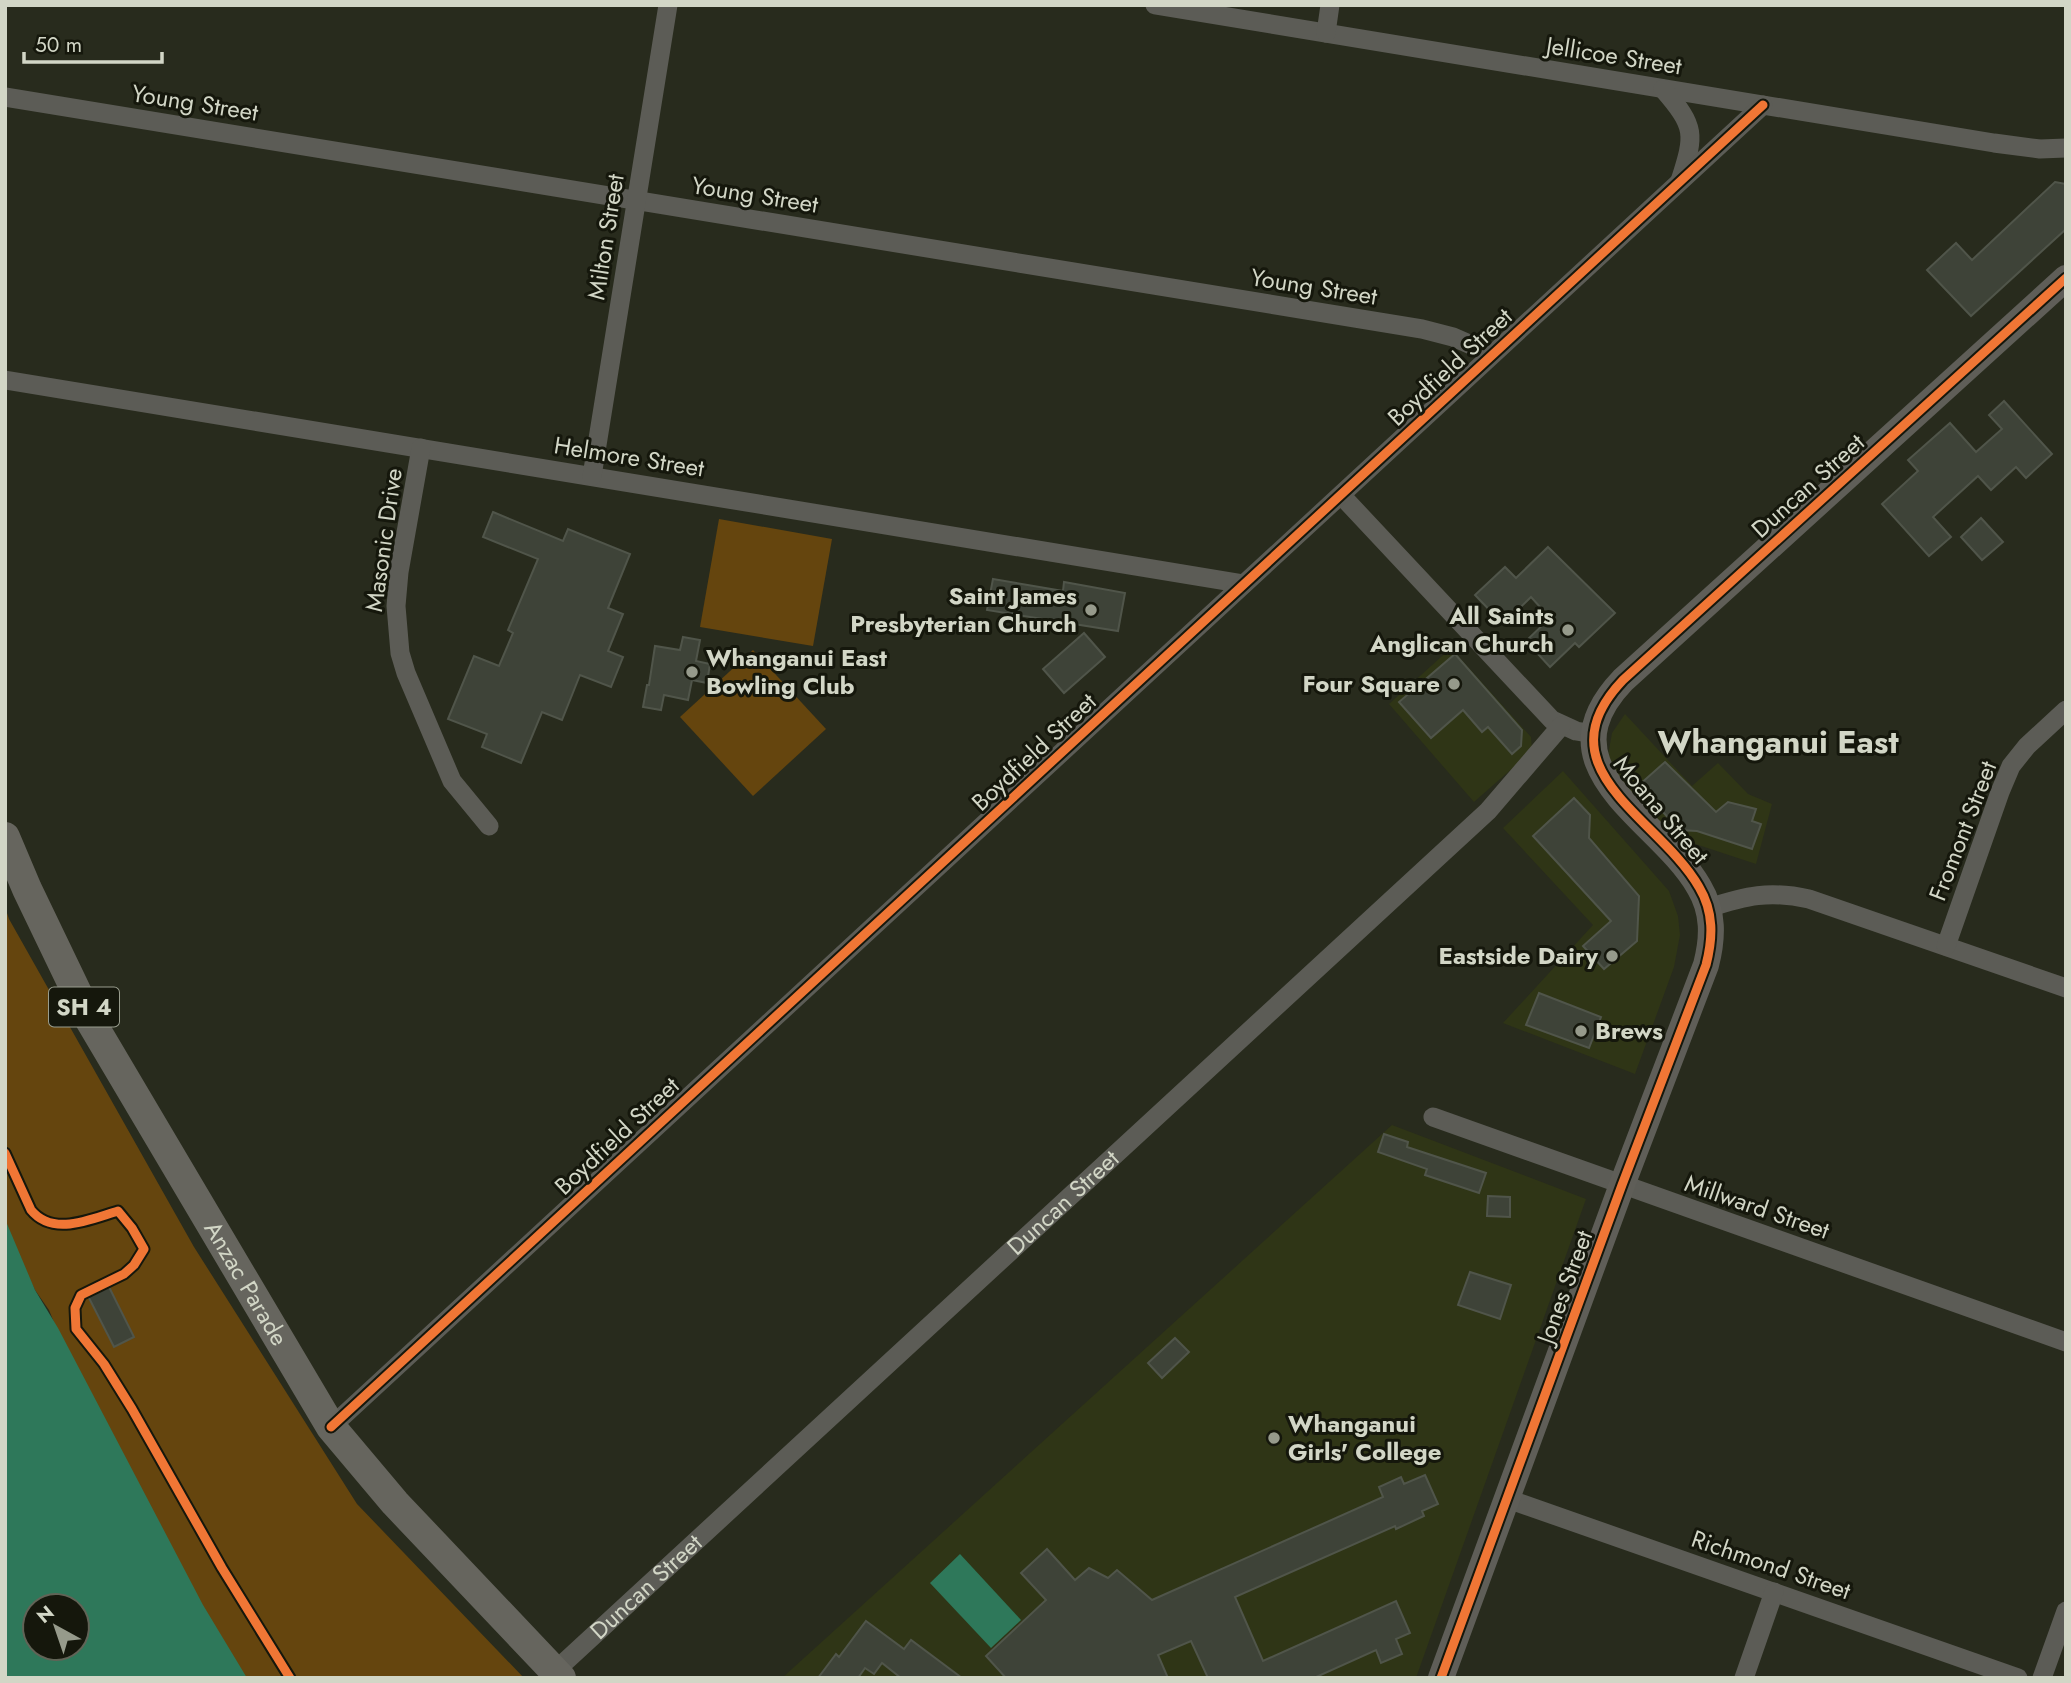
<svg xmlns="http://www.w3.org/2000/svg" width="2071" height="1683" font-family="Jost,sans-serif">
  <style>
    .built { fill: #2f3516 }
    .green { fill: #65450e }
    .water { fill: #2e785a; fill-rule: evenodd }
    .building { fill: #3e4338; stroke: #50554a; stroke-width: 2 }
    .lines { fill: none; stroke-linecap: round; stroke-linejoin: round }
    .minor { stroke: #5c5c56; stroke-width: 19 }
    .secondary { stroke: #5f5e58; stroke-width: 26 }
    .primary { stroke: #66655e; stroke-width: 30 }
    .cycleway-casing { stroke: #15170c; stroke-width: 13 }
    .cycleway { stroke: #f07635; stroke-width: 9 }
    .poi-dot { fill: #969a8b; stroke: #15170c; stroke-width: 2.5 }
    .labels { text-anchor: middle; stroke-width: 6; stroke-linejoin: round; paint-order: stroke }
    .shield { fill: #15170c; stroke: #999d8e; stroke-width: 2 }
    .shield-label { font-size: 23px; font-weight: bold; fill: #d2d6c6 }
    .street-label { font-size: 24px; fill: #d2d6c6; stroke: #15170c }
    .poi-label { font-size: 24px; font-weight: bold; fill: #d2d6c6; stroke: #15170c; text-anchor: end }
    .district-label { font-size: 32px; font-weight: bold; fill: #d2d6c6; stroke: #15170c }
  </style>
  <rect width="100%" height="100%" fill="#282b1d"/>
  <!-- built -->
  <g class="built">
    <path d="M 1451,648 L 1531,737 L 1532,751 L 1474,802 L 1389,704 Z"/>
    <path d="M 1625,714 L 1692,786 L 1718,763 L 1748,794 L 1772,804 L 1756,864 L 1674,837 L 1611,770 L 1608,755 L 1612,733 Z"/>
    <path d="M 1563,771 L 1669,891 L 1678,916 L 1680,935 L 1674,967 L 1635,1074 L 1503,1023 L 1593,925 L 1503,828 Z"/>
    <path d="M 1392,1125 L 1586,1199 L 1416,1678 L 782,1678 Z"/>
  </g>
  <!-- green -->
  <g class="green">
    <path d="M 719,519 L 832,539 L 813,646 L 700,627 Z"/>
    <path d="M 753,650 L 826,729 L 753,796 L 680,717 Z"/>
    <path d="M 5,907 L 9,919 L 194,1247 L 357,1504 L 524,1678 L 230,1678 L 134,1518 L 49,1310 L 35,1290 L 5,1229 Z"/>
  </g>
  <!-- water -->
  <g class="water">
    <path d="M 5,1219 L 35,1290 L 58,1328 L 203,1605 L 247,1678 L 5,1678 ZM 35,1606 L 77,1606 L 77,1648 L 35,1648 Z"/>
    <path d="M 960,1554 L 1021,1620 L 991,1648 L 930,1583 Z"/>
  </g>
  <!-- building -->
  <g class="building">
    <path d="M 2055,182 L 2066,184 L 2066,229 L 1971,316 L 1927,270 L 1956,243 L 1972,260 Z"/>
    <path d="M 2004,401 L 2052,454 L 2026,478 L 2016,467 L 1991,490 L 1978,476 L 1933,517 L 1951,537 L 1929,556 L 1882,504 L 1918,471 L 1908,460 L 1950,423 L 1976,452 L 2002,429 L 1989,415 Z"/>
    <path d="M 493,512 L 563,541 L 568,529 L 630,554 L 608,608 L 623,614 L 608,651 L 623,657 L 611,687 L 580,675 L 562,720 L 542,712 L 521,763 L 482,747 L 487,734 L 448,719 L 474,656 L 499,666 L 513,633 L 508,630 L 538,559 L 483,537 Z"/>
    <path d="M 1981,518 L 2003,542 L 1982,560 L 1961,537 Z"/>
    <path d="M 1548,547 L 1615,613 L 1579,647 L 1575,643 L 1550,667 L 1526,641 L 1550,618 L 1531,597 L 1503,624 L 1475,595 L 1505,567 L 1516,578 Z"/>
    <path d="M 993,579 L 1063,591 L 1064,582 L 1125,593 L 1118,631 L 987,610 Z"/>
    <path d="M 1084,633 L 1105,657 L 1064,693 L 1043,669 Z"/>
    <path d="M 683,637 L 700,640 L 696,661 L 710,664 L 707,683 L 692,680 L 688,700 L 664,695 L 661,710 L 643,707 L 647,685 L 649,685 L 655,646 L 680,650 Z"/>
    <path d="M 1455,654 L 1522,730 L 1521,746 L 1512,754 L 1488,727 L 1482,732 L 1463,710 L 1431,738 L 1399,702 Z"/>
    <path d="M 1665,762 L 1716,812 L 1728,802 L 1756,809 L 1752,821 L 1761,824 L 1752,849 L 1697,831 L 1679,830 L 1639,785 Z"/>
    <path d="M 1574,798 L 1590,815 L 1589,838 L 1639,896 L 1637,941 L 1604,969 L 1583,946 L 1611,921 L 1533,836 Z"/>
    <path d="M 1539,993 L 1601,1017 L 1589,1048 L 1526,1025 Z"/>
    <path d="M 1384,1134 L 1408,1142 L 1407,1147 L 1486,1173 L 1479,1193 L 1425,1175 L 1427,1169 L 1378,1152 Z"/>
    <path d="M 1488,1196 L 1510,1197 L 1510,1217 L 1487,1216 Z"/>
    <path d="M 1470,1272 L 1511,1285 L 1500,1319 L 1458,1305 Z"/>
    <path d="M 109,1287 L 134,1337 L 114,1347 L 88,1296 Z"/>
    <path d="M 1175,1338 L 1189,1352 L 1162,1378 L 1148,1363 Z"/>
    <path d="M 1425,1475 L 1438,1504 L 1422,1511 L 1424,1516 L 1396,1529 L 1395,1526 L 1235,1597 L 1263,1661 L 1396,1601 L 1410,1633 L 1396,1639 L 1402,1654 L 1381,1663 L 1376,1650 L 1314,1678 L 1208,1678 L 1191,1641 L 1158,1655 L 1168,1678 L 1006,1678 L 986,1656 L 1046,1600 L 1021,1573 L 1047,1549 L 1075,1580 L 1089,1568 L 1108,1578 L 1117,1570 L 1152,1600 L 1383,1497 L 1379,1487 L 1401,1477 L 1404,1484 Z"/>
    <path d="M 866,1621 L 904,1649 L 911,1640 L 962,1678 L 901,1678 L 882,1663 L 874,1674 L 865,1668 L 858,1678 L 818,1678 L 836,1654 L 839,1657 Z"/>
  </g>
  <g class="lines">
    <!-- minor -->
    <g class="minor">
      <path d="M 1155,5 L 1994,143 L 2040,149 L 2066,148"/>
      <path d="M 1326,33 L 1330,5"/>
      <path d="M 1663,89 C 1696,127 1695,134 1680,181"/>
      <path d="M 5,97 L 1422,329 L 1453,337 L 1492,354"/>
      <path d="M 5,380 L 1244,584"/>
      <path d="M 421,448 L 399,572 L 396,606 L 400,653 L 406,673 L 452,781 L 489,826"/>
      <path d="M 592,476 L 668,5"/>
      <path d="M 1341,495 L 1552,720 L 1576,731 L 1594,734"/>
      <path d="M 1708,908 C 1746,896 1769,890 1809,899 L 2066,988"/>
      <path d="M 1946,946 L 2000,792 L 2011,766 L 2027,746 L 2066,710"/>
      <path d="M 1433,1117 L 2066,1342"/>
      <path d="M 331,1427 L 1763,105"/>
      <path d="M 1508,1499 L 2018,1678"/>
      <path id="s1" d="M 555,1671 L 1488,811 L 1561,726"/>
      <path d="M 1744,1678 L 1774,1592"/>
      <path d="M 2042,1678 L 2066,1611"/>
    </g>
    <!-- secondary -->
    <path class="secondary" d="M 1441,1678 L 1622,1185 L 1706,965 C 1713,938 1714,912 1699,887 C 1660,818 1538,769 1623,680 L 2066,278"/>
    <!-- primary -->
    <path class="primary" id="s2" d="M 5,837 L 27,889 L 90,1020 L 331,1427 L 395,1503 L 561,1678"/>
    <!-- cycleway casing -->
    <g class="cycleway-casing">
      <g id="cycleway">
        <path d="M 5,1153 L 31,1210 C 53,1237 91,1219 118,1211 L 132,1228 L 144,1249 L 134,1265 L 124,1274 L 81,1295 L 75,1308 L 76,1329 L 104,1364 L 132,1409 L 222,1568 L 290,1678"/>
        <path d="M 331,1427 L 1763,105"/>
        <path d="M 1441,1678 L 1622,1185 L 1706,965 C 1713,938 1714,912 1699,887 C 1660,818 1538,769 1623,680 L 2066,278"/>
      </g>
    </g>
    <!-- cycleway -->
    <use href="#cycleway" class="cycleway"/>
  </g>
  <!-- markers -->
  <g class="poi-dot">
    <circle cx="1091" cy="610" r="7"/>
    <circle cx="1568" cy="630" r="7"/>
    <circle cx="692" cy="672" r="7"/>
    <circle cx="1454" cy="684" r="7"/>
    <circle cx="1612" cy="956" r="7"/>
    <circle cx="1581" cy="1031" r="7"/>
    <circle cx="1274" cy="1438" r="7"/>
  </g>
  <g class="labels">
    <!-- shield labels -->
    <rect class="shield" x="49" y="987.5" width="70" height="39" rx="5"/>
    <g class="shield-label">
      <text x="84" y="1015">SH 4</text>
    </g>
    <!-- street labels -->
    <g class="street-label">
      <text transform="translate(1614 56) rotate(9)" y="8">Jellicoe Street</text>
      <text transform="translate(195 103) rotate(9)" y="8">Young Street</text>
      <text transform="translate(755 195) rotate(9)" y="8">Young Street</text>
      <text transform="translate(606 237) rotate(-81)" y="8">Milton Street</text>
      <text transform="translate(1314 287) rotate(9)" y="8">Young Street</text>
      <text transform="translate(1450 367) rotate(-43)" y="8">Boydfield Street</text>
      <text transform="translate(629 457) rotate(9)" y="8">Helmore Street</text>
      <text transform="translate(1808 486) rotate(-42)" y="8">Duncan Street</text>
      <text transform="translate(384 540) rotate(-82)" y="8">Masonic Drive</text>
      <text transform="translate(1034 752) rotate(-43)" y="8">Boydfield Street</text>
      <text transform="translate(1661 810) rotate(50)" y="8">Moana Street</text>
      <text transform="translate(1963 831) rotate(-69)" y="8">Fromont Street</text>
      <text transform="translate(617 1136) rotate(-43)" y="8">Boydfield Street</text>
      <text dy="8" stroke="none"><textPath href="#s1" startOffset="691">Duncan Street</textPath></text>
      <text transform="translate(1757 1207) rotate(19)" y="8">Millward Street</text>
      <text dy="8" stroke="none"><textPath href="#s2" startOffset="508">Anzac Parade</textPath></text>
      <text transform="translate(1565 1287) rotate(-70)" y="8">Jones Street</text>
      <text transform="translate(1771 1565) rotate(19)" y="8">Richmond Street</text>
      <text dy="8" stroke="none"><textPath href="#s1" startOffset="124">Duncan Street</textPath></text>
    </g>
    <!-- poi labels -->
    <g class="poi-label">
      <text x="1077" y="604">Saint James<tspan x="1077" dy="28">Presbyterian Church</tspan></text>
      <text x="1554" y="624">All Saints<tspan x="1554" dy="28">Anglican Church</tspan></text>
      <text x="706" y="666" text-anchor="start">Whanganui East<tspan x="706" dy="28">Bowling Club</tspan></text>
      <text x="1440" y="692">Four Square</text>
      <text x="1598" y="964">Eastside Dairy</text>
      <text x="1595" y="1039" text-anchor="start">Brews</text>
      <text x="1288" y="1432" text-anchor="start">Whanganui<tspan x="1288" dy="28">Girls' College</tspan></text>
    </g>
    <!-- district labels -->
    <g class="district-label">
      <text x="1778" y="753">Whanganui East</text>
    </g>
  </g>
  <!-- border -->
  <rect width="2071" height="1683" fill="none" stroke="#d2d6c6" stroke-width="14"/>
  <!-- north arrow -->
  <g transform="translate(56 1627) rotate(320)"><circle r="33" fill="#15170c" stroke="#616356" stroke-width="2"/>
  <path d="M0-5L12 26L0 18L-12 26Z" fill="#969a8b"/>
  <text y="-10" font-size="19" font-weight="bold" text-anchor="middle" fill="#d2d6c6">N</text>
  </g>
  <!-- scale -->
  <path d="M24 52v10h138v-10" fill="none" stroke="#d2d6c6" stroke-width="3.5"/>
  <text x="35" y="52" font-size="21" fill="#d2d6c6" stroke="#15170c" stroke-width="5" paint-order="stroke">50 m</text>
</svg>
